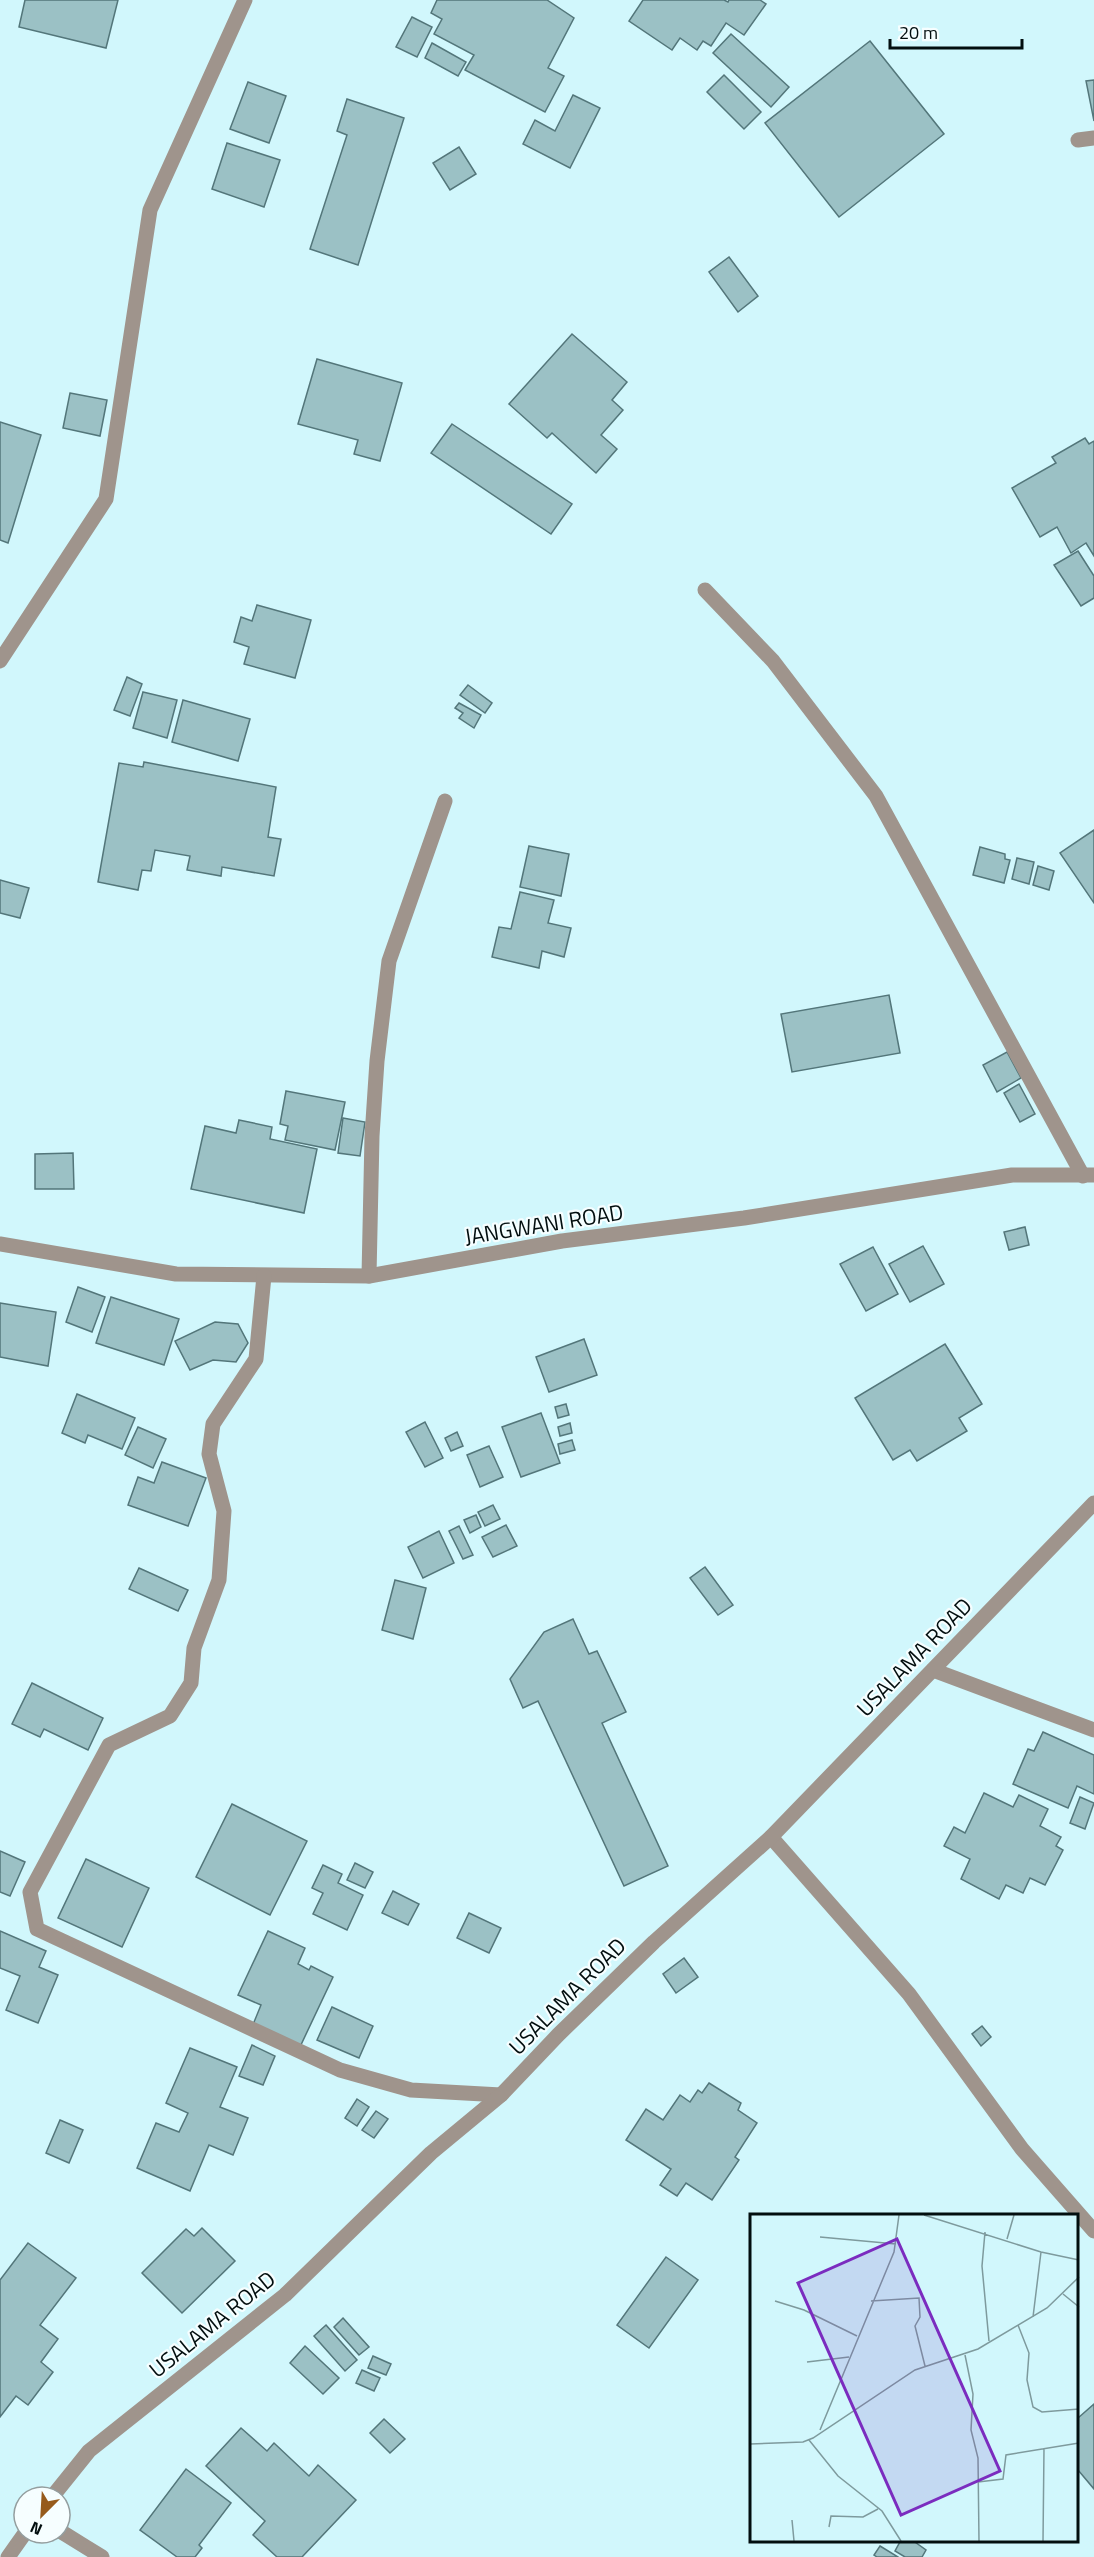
<svg xmlns="http://www.w3.org/2000/svg" width="1094" height="2557" font-family="'Titillium Web',sans-serif">
  <style>
    .building { fill: #9bc1c5; stroke: #53767a; stroke-width: 1.5 }
    .lines { fill: none; stroke-linecap: round; stroke-linejoin: round }
    .lane { stroke: #9f948c; stroke-width: 15 }
    .street { stroke: #9f948c; stroke-width: 15 }
    .labels { text-anchor: middle; stroke-width: 4.5; stroke-linejoin: round; paint-order: stroke }
    .street-label { font-size: 22px; fill: #020e0f; stroke: #f6feff }
    .inset-road { fill: none; stroke: #7e9a9d; stroke-width: 1.5 }
    .view { fill: #7b2cbf; fill-opacity: 0.15; stroke: #7b2cbf; stroke-width: 3 }
    .inset-edge { fill: none; stroke: #020e0f; stroke-width: 3 }
  </style>
  <rect width="100%" height="100%" fill="#d1f7fc"/>
  <!-- building -->
  <g class="building">
    <path d="M 25,0 L 118,0 L 106,48 L 19,27 Z"/>
    <path d="M 437,0 L 547,0 L 574,18 L 548,68 L 564,76 L 545,112 L 465,70 L 474,55 L 434,34 L 442,19 L 431,13 Z"/>
    <path d="M 643,0 L 724,0 L 728,2 L 729,0 L 760,0 L 766,4 L 744,35 L 726,23 L 711,46 L 703,41 L 697,50 L 680,38 L 672,50 L 629,21 Z"/>
    <path d="M 412,17 L 432,27 L 417,57 L 396,47 Z"/>
    <path d="M 731,34 L 789,87 L 771,107 L 713,53 Z"/>
    <path d="M 870,41 L 944,134 L 839,217 L 765,123 Z"/>
    <path d="M 432,43 L 466,62 L 458,76 L 425,58 Z"/>
    <path d="M 724,75 L 761,112 L 744,129 L 707,92 Z"/>
    <path d="M 1094,80 L 1094,121 L 1086,81 Z"/>
    <path d="M 248,82 L 286,96 L 269,143 L 230,129 Z"/>
    <path d="M 573,95 L 600,108 L 570,168 L 523,144 L 535,120 L 555,131 Z"/>
    <path d="M 347,99 L 404,118 L 358,265 L 310,249 L 347,135 L 337,131 Z"/>
    <path d="M 227,143 L 280,160 L 264,207 L 212,189 Z"/>
    <path d="M 459,147 L 476,174 L 450,190 L 433,163 Z"/>
    <path d="M 729,257 L 758,296 L 738,312 L 709,272 Z"/>
    <path d="M 572,334 L 627,382 L 612,400 L 623,410 L 601,435 L 617,449 L 596,473 L 552,433 L 547,438 L 509,404 Z"/>
    <path d="M 317,359 L 402,383 L 380,461 L 354,454 L 358,440 L 298,424 Z"/>
    <path d="M 70,393 L 107,400 L 100,436 L 63,428 Z"/>
    <path d="M 0,422 L 41,435 L 8,543 L 0,540 Z"/>
    <path d="M 452,424 L 572,504 L 551,534 L 431,453 Z"/>
    <path d="M 1085,438 L 1089,444 L 1094,441 L 1094,556 L 1086,543 L 1071,553 L 1057,527 L 1040,537 L 1012,488 L 1056,463 L 1052,457 Z"/>
    <path d="M 1078,551 L 1094,576 L 1094,598 L 1081,606 L 1054,565 Z"/>
    <path d="M 257,605 L 311,620 L 295,678 L 244,664 L 249,647 L 234,642 L 241,617 L 252,621 Z"/>
    <path d="M 127,677 L 142,684 L 130,716 L 114,710 Z"/>
    <path d="M 468,685 L 492,703 L 485,713 L 460,695 Z"/>
    <path d="M 143,692 L 177,700 L 167,738 L 133,728 Z"/>
    <path d="M 183,700 L 250,719 L 238,761 L 172,742 Z"/>
    <path d="M 459,703 L 481,715 L 474,728 L 459,718 L 463,713 L 455,708 Z"/>
    <path d="M 144,762 L 276,787 L 268,837 L 281,839 L 274,876 L 222,867 L 221,876 L 187,870 L 190,856 L 155,850 L 151,871 L 142,870 L 138,890 L 98,882 L 119,763 L 143,767 Z"/>
    <path d="M 1094,830 L 1094,903 L 1060,853 Z"/>
    <path d="M 529,846 L 569,854 L 561,896 L 520,887 Z"/>
    <path d="M 980,847 L 1005,854 L 1005,859 L 1010,860 L 1004,883 L 973,875 Z"/>
    <path d="M 1017,858 L 1034,862 L 1029,884 L 1012,879 Z"/>
    <path d="M 1038,866 L 1054,871 L 1049,890 L 1033,885 Z"/>
    <path d="M 0,880 L 29,888 L 20,918 L 0,913 Z"/>
    <path d="M 520,892 L 554,900 L 548,923 L 571,928 L 564,957 L 542,951 L 539,968 L 492,957 L 499,927 L 511,929 Z"/>
    <path d="M 889,995 L 900,1053 L 792,1072 L 781,1014 Z"/>
    <path d="M 1007,1052 L 1021,1078 L 997,1092 L 983,1065 Z"/>
    <path d="M 1019,1084 L 1035,1114 L 1020,1122 L 1004,1093 Z"/>
    <path d="M 286,1091 L 345,1102 L 335,1150 L 285,1140 L 288,1126 L 280,1124 Z"/>
    <path d="M 343,1118 L 365,1122 L 360,1156 L 338,1153 Z"/>
    <path d="M 239,1120 L 272,1127 L 270,1139 L 317,1149 L 304,1213 L 191,1189 L 205,1126 L 236,1133 Z"/>
    <path d="M 73,1153 L 74,1189 L 35,1189 L 35,1154 Z"/>
    <path d="M 1025,1227 L 1029,1245 L 1009,1250 L 1004,1232 Z"/>
    <path d="M 923,1246 L 944,1284 L 910,1302 L 889,1264 Z"/>
    <path d="M 873,1247 L 898,1294 L 866,1311 L 840,1264 Z"/>
    <path d="M 78,1287 L 105,1297 L 92,1332 L 66,1322 Z"/>
    <path d="M 111,1297 L 179,1319 L 164,1365 L 96,1343 Z"/>
    <path d="M 0,1303 L 56,1312 L 48,1366 L 0,1357 Z"/>
    <path d="M 215,1322 L 238,1324 L 248,1343 L 236,1362 L 213,1360 L 190,1370 L 175,1341 Z"/>
    <path d="M 584,1339 L 597,1375 L 549,1392 L 536,1357 Z"/>
    <path d="M 945,1344 L 982,1404 L 959,1418 L 967,1431 L 917,1461 L 910,1450 L 893,1460 L 855,1398 Z"/>
    <path d="M 77,1394 L 135,1418 L 122,1449 L 88,1435 L 85,1443 L 62,1433 Z"/>
    <path d="M 566,1404 L 569,1415 L 558,1418 L 555,1407 Z"/>
    <path d="M 541,1413 L 560,1463 L 521,1477 L 502,1427 Z"/>
    <path d="M 425,1422 L 443,1458 L 425,1467 L 406,1432 Z"/>
    <path d="M 570,1423 L 572,1433 L 560,1436 L 558,1427 Z"/>
    <path d="M 138,1427 L 166,1439 L 153,1468 L 125,1455 Z"/>
    <path d="M 457,1432 L 463,1446 L 451,1451 L 445,1438 Z"/>
    <path d="M 572,1440 L 575,1450 L 560,1454 L 558,1444 Z"/>
    <path d="M 489,1446 L 503,1477 L 480,1487 L 467,1455 Z"/>
    <path d="M 162,1462 L 206,1478 L 188,1526 L 128,1505 L 138,1477 L 154,1483 Z"/>
    <path d="M 493,1505 L 500,1519 L 485,1526 L 478,1512 Z"/>
    <path d="M 476,1515 L 481,1527 L 470,1533 L 464,1520 Z"/>
    <path d="M 506,1525 L 517,1546 L 493,1557 L 482,1537 Z"/>
    <path d="M 459,1526 L 473,1555 L 463,1559 L 449,1531 Z"/>
    <path d="M 439,1531 L 454,1563 L 423,1578 L 408,1547 Z"/>
    <path d="M 705,1567 L 733,1605 L 718,1615 L 690,1578 Z"/>
    <path d="M 139,1568 L 188,1590 L 178,1611 L 129,1589 Z"/>
    <path d="M 395,1580 L 426,1588 L 413,1639 L 382,1630 Z"/>
    <path d="M 573,1619 L 589,1654 L 597,1651 L 626,1712 L 602,1723 L 668,1866 L 624,1886 L 538,1701 L 523,1708 L 510,1679 L 544,1632 Z"/>
    <path d="M 32,1683 L 103,1718 L 88,1750 L 44,1729 L 40,1737 L 12,1724 Z"/>
    <path d="M 1043,1732 L 1094,1755 L 1094,1794 L 1077,1786 L 1068,1808 L 1013,1784 L 1028,1749 L 1034,1751 Z"/>
    <path d="M 984,1793 L 1013,1807 L 1019,1795 L 1048,1809 L 1040,1826 L 1061,1837 L 1056,1846 L 1063,1850 L 1045,1885 L 1030,1878 L 1023,1893 L 1006,1885 L 999,1899 L 961,1879 L 970,1859 L 944,1846 L 954,1827 L 965,1833 Z"/>
    <path d="M 1080,1797 L 1094,1803 L 1085,1829 L 1070,1823 Z"/>
    <path d="M 232,1804 L 307,1841 L 270,1915 L 196,1877 Z"/>
    <path d="M 0,1851 L 25,1862 L 10,1896 L 0,1892 Z"/>
    <path d="M 86,1859 L 149,1888 L 122,1947 L 58,1918 Z"/>
    <path d="M 355,1863 L 373,1872 L 365,1888 L 347,1880 Z"/>
    <path d="M 323,1865 L 342,1874 L 338,1883 L 363,1895 L 347,1930 L 313,1914 L 323,1893 L 312,1888 Z"/>
    <path d="M 393,1891 L 419,1904 L 408,1925 L 382,1913 Z"/>
    <path d="M 469,1913 L 501,1928 L 489,1953 L 457,1938 Z"/>
    <path d="M 0,1931 L 46,1951 L 39,1967 L 58,1975 L 38,2023 L 6,2010 L 20,1976 L 0,1968 Z"/>
    <path d="M 268,1931 L 305,1948 L 298,1964 L 309,1970 L 311,1966 L 333,1977 L 299,2049 L 252,2027 L 261,2005 L 238,1995 Z"/>
    <path d="M 684,1958 L 698,1977 L 676,1993 L 663,1974 Z"/>
    <path d="M 332,2007 L 373,2026 L 359,2058 L 317,2040 Z"/>
    <path d="M 982,2026 L 991,2037 L 981,2046 L 972,2034 Z"/>
    <path d="M 252,2045 L 275,2056 L 263,2085 L 239,2076 Z"/>
    <path d="M 190,2048 L 237,2067 L 220,2107 L 248,2118 L 233,2155 L 209,2145 L 190,2191 L 137,2168 L 156,2123 L 179,2132 L 188,2113 L 166,2103 Z"/>
    <path d="M 709,2083 L 741,2103 L 738,2110 L 757,2123 L 735,2157 L 739,2160 L 712,2200 L 686,2183 L 677,2196 L 660,2185 L 671,2169 L 626,2140 L 646,2109 L 663,2120 L 680,2095 L 690,2102 L 698,2090 L 702,2093 Z"/>
    <path d="M 357,2099 L 369,2107 L 357,2126 L 345,2118 Z"/>
    <path d="M 376,2111 L 388,2119 L 374,2138 L 362,2130 Z"/>
    <path d="M 60,2120 L 83,2130 L 69,2163 L 46,2153 Z"/>
    <path d="M 202,2228 L 235,2261 L 182,2313 L 142,2273 L 186,2229 L 194,2236 Z"/>
    <path d="M 28,2243 L 76,2278 L 40,2325 L 58,2339 L 41,2362 L 53,2372 L 28,2405 L 16,2396 L 0,2417 L 0,2280 Z"/>
    <path d="M 666,2257 L 698,2280 L 649,2348 L 617,2325 Z"/>
    <path d="M 343,2318 L 369,2347 L 359,2355 L 334,2327 Z"/>
    <path d="M 326,2325 L 357,2360 L 345,2371 L 314,2336 Z"/>
    <path d="M 305,2346 L 339,2378 L 323,2394 L 290,2363 Z"/>
    <path d="M 373,2356 L 391,2364 L 386,2375 L 368,2368 Z"/>
    <path d="M 362,2370 L 380,2378 L 374,2391 L 356,2383 Z"/>
    <path d="M 1094,2404 L 1094,2489 L 1078,2470 L 1078,2418 Z"/>
    <path d="M 384,2419 L 405,2439 L 390,2453 L 370,2433 Z"/>
    <path d="M 241,2428 L 267,2451 L 274,2443 L 309,2476 L 318,2465 L 356,2500 L 302,2557 L 277,2557 L 253,2535 L 265,2521 L 206,2466 Z"/>
    <path d="M 186,2469 L 231,2503 L 199,2545 L 202,2548 L 195,2557 L 177,2557 L 140,2530 Z"/>
    <path d="M 901,2540 L 912,2540 L 926,2550 L 922,2557 L 905,2557 L 895,2551 Z"/>
    <path d="M 880,2546 L 898,2557 L 877,2557 L 874,2555 Z"/>
  </g>
  <g class="lines">
    <!-- lane -->
    <g class="lane">
      <path d="M 1078,140 L 1094,138"/>
      <path d="M 705,590 L 773,661 L 876,796 L 1083,1176"/>
      <path d="M 369,1276 L 372,1136 L 377,1061 L 389,961 L 445,801"/>
    </g>
    <!-- street -->
    <g class="street">
      <path d="M 0,661 L 106,499 L 150,210 L 245,0"/>
      <path d="M 0,1244 L 176,1274 L 369,1276 L 562,1241 L 744,1218 L 1012,1175 L 1094,1175"/>
      <path d="M 264,1276 L 256,1359 L 213,1424 L 209,1454 L 224,1511 L 219,1580 L 194,1648 L 191,1683 L 170,1716 L 109,1745 L 30,1892 L 37,1929 L 340,2070 L 411,2090 L 501,2095"/>
      <path d="M 933,1670 L 1094,1730"/>
      <path d="M 771,1837 L 909,1994 L 1022,2149 L 1094,2231"/>
      <path d="M 52,2497 L 89,2451 L 285,2295 L 431,2153 L 501,2095 L 558,2035 L 654,1942 L 771,1837 L 1094,1503"/>
      <path d="M 60,2531 L 102,2557"/>
      <path d="M 8,2557 L 25,2533"/>
    </g>
  </g>
  <g class="labels">
    <!-- street labels -->
    <g class="street-label">
      <text transform="translate(544 1224) rotate(-9)" y="8">JANGWANI ROAD</text>
      <text transform="translate(914 1657) rotate(-46)" y="8">USALAMA ROAD</text>
      <text transform="translate(567 1996) rotate(-45)" y="8">USALAMA ROAD</text>
      <text transform="translate(212 2324) rotate(-39)" y="8">USALAMA ROAD</text>
    </g>
  </g>
  <!-- overview -->
  <g transform="translate(750 2214)">
    <rect width="328" height="328" fill="#d1f7fc"/>
    <path class="inset-road" d="M 174,1 L 291,38 L 329,46M 235,18 L 232,52 L 239,127M 70,23 L 146,30M 257,25 L 264,1M 313,80 L 329,93M 25,87 L 54,96 L 107,122M 121,87 L 169,84 L 170,103 L 165,112 L 175,152M 283,103 L 291,38M 268,111 L 279,139 L 277,166 L 283,193 L 292,198 L 329,195M 215,141 L 223,180 L 221,216 L 228,244 L 229,327M 57,148 L 99,143M 70,216 L 144,38 L 149,1M 59,226 L 88,262 L 132,297 L 151,327M 0,230 L 53,228 L 63,224 L 165,156 L 228,135 L 297,94 L 329,63M 228,268 L 253,265 L 256,241 L 329,229M 42,306 L 44,327M 79,313 L 81,302 L 113,303 L 128,295M 293,327 L 294,234"/>
    <path class="view" d="M 147,25 L 250,257 L 151,301 L 48,69 Z"/>
    <rect width="328" height="328" class="inset-edge"/>
  </g>
  <!-- north arrow -->
  <g transform="translate(42 2515) rotate(204)"><circle r="28" fill="#f6feff" stroke="#949e9f" stroke-width="1.5"/>
  <path d="M0-4.5L10 22L0 15L-10 22Z" fill="#965b1c"/>
  <text y="-9" font-size="16" font-weight="bold" text-anchor="middle" fill="#020e0f">N</text>
  </g>
  <!-- scale -->
  <path d="M890 39v9h132v-9" fill="none" stroke="#020e0f" stroke-width="3"/>
  <text x="899" y="39" font-size="18" fill="#020e0f" stroke="#f6feff" stroke-width="4.5" paint-order="stroke">20 m</text>
</svg>
